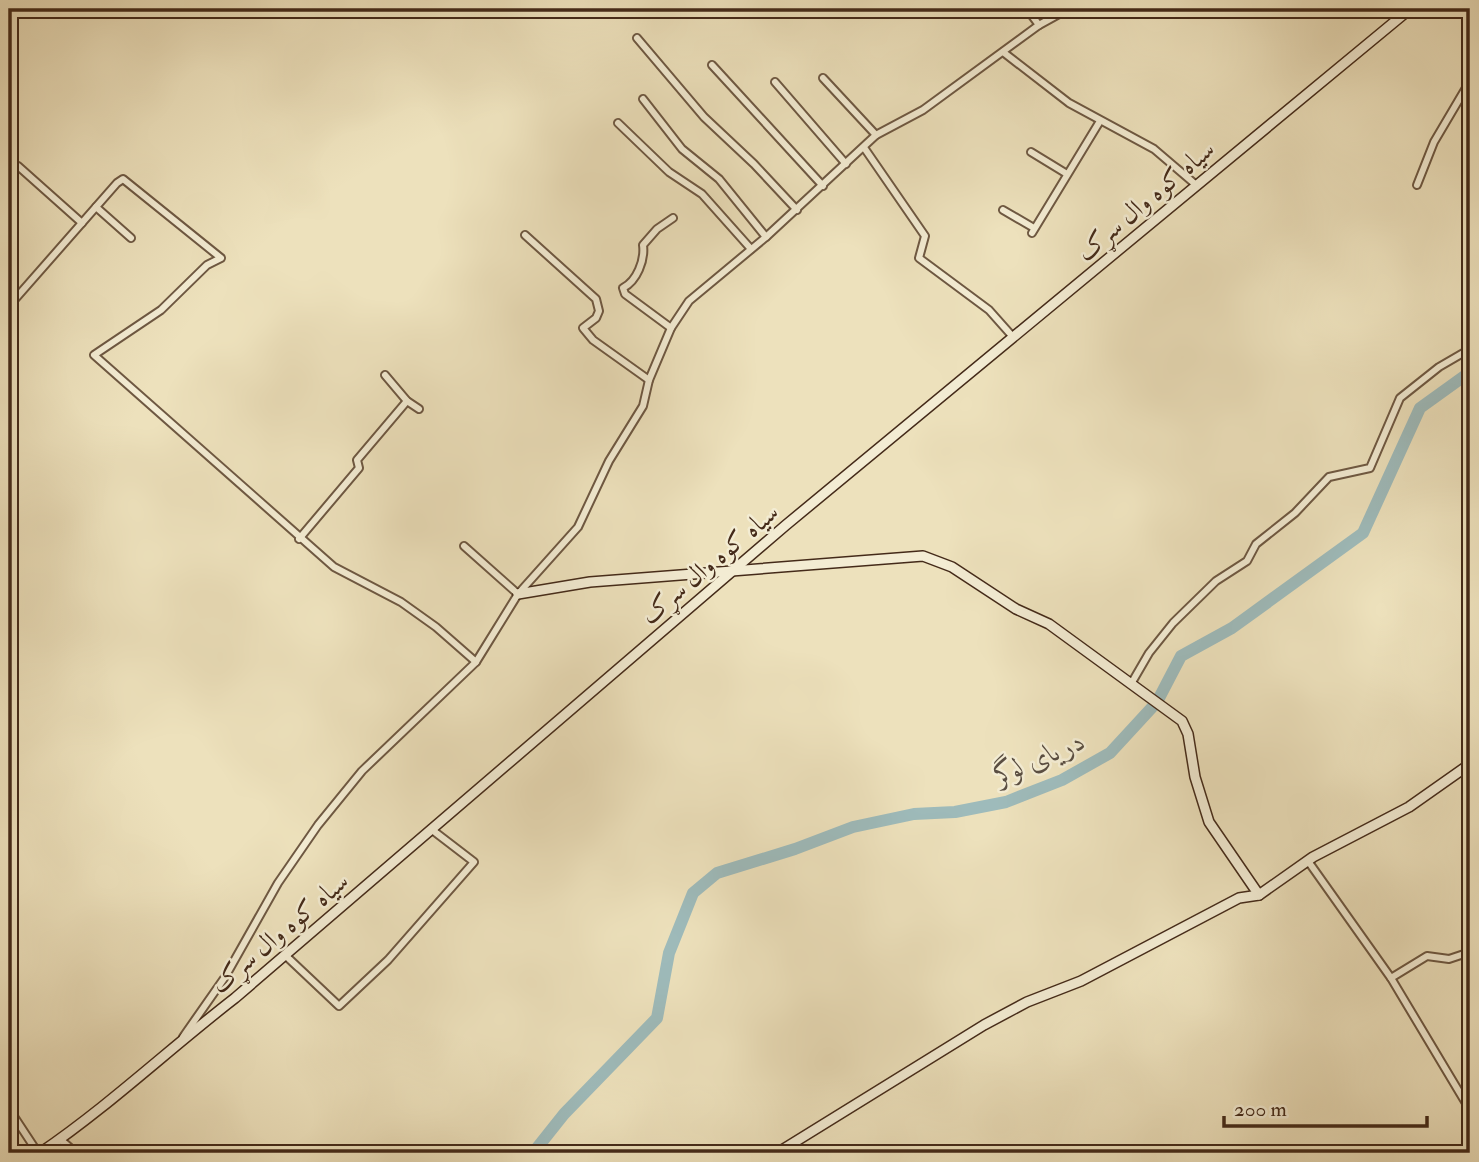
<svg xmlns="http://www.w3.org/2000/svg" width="1479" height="1162" font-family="'IM FELL Double Pica',Amiri,serif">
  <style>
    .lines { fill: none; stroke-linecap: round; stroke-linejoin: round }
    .river { stroke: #9ebbbb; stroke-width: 12 }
    .street-casing { stroke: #6e5842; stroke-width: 10 }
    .secondary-casing { stroke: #442a19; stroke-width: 12 }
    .street { stroke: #f3ecd3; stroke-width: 6 }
    .secondary { stroke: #f3ecd3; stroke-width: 9 }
    .labels { text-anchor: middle; stroke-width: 5; stroke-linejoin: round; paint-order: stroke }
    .street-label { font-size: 26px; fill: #442a19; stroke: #f3ecd3 }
    .water-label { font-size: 28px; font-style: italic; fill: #5a4e42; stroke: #f3ecd3 }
  </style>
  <rect width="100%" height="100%" fill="#ede1bc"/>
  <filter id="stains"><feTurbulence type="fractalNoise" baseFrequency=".00286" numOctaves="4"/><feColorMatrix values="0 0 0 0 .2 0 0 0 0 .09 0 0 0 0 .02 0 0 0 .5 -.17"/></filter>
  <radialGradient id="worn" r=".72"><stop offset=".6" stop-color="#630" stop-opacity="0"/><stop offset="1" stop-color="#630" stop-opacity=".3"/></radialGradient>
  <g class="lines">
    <!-- river -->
    <path class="river" d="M 533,1153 L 564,1114 L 657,1018 L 669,953 L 693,893 L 717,873 L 795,849 L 853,827 L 914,814 L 955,812 L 1006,802 L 1062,780 L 1110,753 L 1157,702 L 1181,656 L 1232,628 L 1363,533 L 1420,408 L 1470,372"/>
    <!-- street casing -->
    <g class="street-casing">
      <g id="street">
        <path d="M 1039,25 L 1068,9"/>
        <path d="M 637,38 L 704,117 L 754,164 L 797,210"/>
        <path d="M 1003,52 L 1069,103 L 1154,149 L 1195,184"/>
        <path d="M 712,65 L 823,186"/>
        <path d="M 823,78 L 876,135"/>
        <path d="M 775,82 L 846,164"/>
        <path d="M 643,99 L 682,149 L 719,179 L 766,237"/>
        <path d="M 618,123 L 669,172 L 702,194 L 751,249"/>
        <path d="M 865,149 L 925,236 L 919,258 L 989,310 L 1013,337"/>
        <path d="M 1031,152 L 1067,174"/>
        <path d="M 18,166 L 82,223"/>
        <path d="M 1417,185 L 1434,142 L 1470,81"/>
        <path d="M 96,207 L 131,238"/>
        <path d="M 1003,210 L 1034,228"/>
        <path d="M 1032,233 L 1100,121"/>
        <path d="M 525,235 L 596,299 L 599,311 L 596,318 L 583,328 L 593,340 L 649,380"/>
        <path d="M 9,306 L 117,183 L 123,179 L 221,258 L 207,265 L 161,310 L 94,355 L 334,567 L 401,602 L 436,627 L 476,662"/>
        <path d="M 671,328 L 625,294 L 623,288 C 637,281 645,260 643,245 L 657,229 L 673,218"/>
        <path d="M 385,375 L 407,401 L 419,409"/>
        <path d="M 299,539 L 359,468 L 357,460 L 407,401"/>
        <path d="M 464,546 L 518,594"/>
        <path d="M 1131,684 L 1149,653 L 1173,623 L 1216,581 L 1247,561 L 1256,544 L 1295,513 L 1329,477 L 1370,468 L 1400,398 L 1439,367 L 1470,349"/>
        <path d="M 1308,861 L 1391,978 L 1470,1110"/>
        <path d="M 285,955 L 339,1006 L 388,960 L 474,862 L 431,829"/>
        <path d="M 1391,978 L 1427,956 L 1449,959 L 1470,952"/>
        <path d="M 183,1037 L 225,977 L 278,883 L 318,825 L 362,771 L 476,662 L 518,594 L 578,527 L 609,461 L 643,406 L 649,380 L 671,328 L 689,301 L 766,237 L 876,135 L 923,110 L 1039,25 L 1027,9"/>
        <path d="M 13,1115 L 38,1153"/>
        <path d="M 60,1139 L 76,1153"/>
      </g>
    </g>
    <!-- secondary casing -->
    <g class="secondary-casing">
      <g id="secondary">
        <path d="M 518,594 L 590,582 L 923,556 L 952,567 L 1016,609 L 1049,624 L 1182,721 L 1188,734 L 1195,777 L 1209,822 L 1259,895"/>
        <path d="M 40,1153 C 109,1106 169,1049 235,998 L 786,525 L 1410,9"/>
        <path d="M 777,1153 L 984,1025 L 1027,1002 L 1081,981 L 1239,898 L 1259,895 L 1313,857 L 1409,807 L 1470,764"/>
      </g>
    </g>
    <!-- street -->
    <use href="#street" class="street"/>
    <!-- secondary -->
    <use href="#secondary" class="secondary"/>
  </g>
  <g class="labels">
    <!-- street labels -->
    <g class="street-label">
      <text transform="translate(1145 200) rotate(-40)" y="9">سیاه کوه وال سړک</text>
      <text transform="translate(709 563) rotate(-40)" y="9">سیاه کوه وال سړک</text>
      <text transform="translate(279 932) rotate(-40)" y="9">سیاه کوه وال سړک</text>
    </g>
    <!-- water labels -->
    <g class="water-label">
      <text transform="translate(1039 757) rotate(-23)" y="10">دریای لوگر</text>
    </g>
  </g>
  <!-- margin -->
  <rect width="1479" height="1162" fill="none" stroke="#ede1bc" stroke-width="35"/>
  <rect x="10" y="10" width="1458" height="1141" fill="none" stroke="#442a19" stroke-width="3.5"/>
  <rect x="18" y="18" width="1444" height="1127" fill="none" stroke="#442a19" stroke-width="2"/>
  <!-- scale -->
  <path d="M1224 1116v10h203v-10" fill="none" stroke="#442a19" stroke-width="3.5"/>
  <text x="1234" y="1116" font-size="21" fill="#442a19" stroke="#f3ecd3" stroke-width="5" paint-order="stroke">200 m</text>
  <rect width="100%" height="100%" filter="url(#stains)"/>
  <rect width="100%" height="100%" fill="url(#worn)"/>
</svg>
